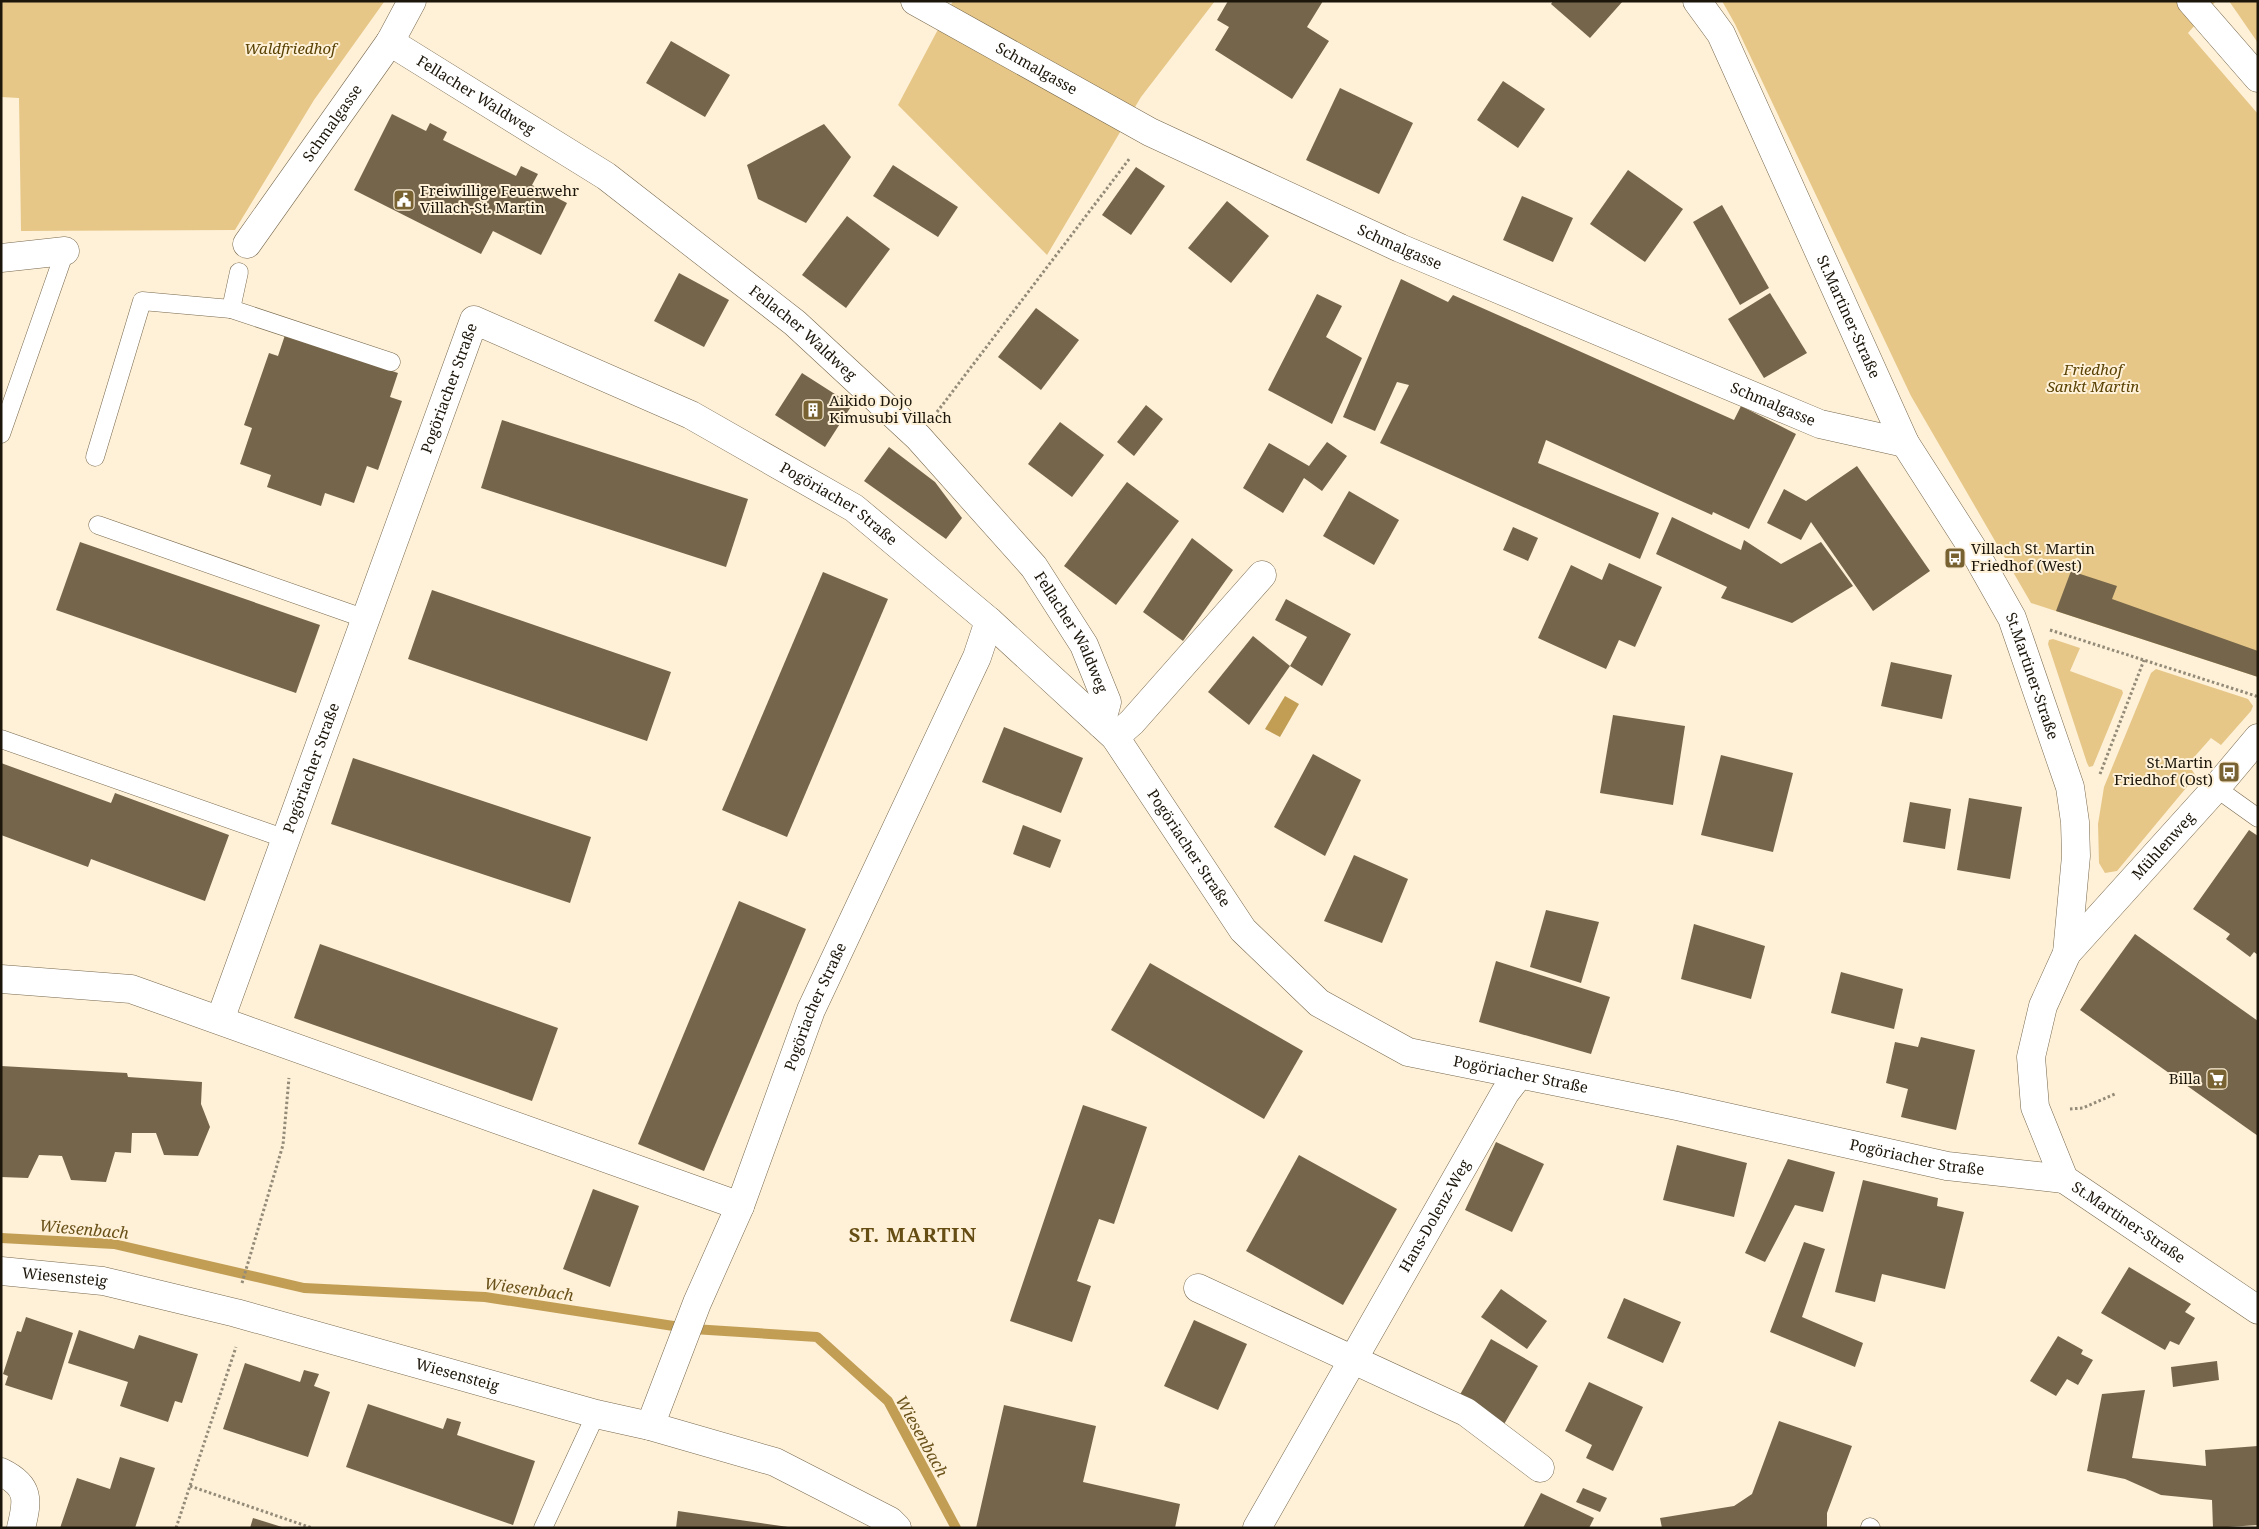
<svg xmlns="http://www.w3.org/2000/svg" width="2259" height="1529" font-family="'Noto Serif',serif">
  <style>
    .green { fill: #e6c788 }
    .water { fill: #c29e55 }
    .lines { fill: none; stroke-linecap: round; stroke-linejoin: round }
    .stream { stroke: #c29e55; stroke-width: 10 }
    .building { fill: #75664b }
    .lane-casing { stroke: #77684d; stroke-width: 19 }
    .street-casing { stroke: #77684d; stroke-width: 29 }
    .path { stroke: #938a77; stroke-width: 3; stroke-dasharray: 2.5 2.5; stroke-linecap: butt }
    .lane { stroke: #fff; stroke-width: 18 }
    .street { stroke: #fff; stroke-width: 28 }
    .labels { text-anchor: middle; stroke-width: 4; stroke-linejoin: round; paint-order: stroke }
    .park-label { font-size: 15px; font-style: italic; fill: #5a4204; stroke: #fef1d8 }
    .street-label { font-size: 15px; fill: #1b150a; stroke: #fef1d8 }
    .poi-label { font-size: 15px; fill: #1b150a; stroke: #fef1d8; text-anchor: start }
    .water-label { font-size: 16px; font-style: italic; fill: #6a5119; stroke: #fef1d8 }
    .district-label { font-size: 20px; font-weight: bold; letter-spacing: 1px; fill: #664d13; stroke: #fef1d8 }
  </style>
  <rect width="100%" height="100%" fill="#fef1d8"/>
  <!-- green -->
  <g class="green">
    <path d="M 1,1 L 383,1 L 384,2 L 314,100 L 235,230 L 21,231 L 19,98 L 1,97 Z"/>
    <path d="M 953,1 L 1215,1 L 1141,97 L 1047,255 L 898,105 Z"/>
    <path d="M 1722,1 L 2216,1 L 2188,33 L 2258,114 L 2258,677 L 2031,603 L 1911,396 L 1735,24 Z"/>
    <path d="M 2229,1 L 2258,1 L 2258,43 Z"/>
    <path d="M 2053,639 L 2080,648 L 2070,671 L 2122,690 L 2123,693 L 2093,766 L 2089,767 L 2087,763 L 2048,644 L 2049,640 Z"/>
    <path d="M 2156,669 L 2248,699 L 2253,706 L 2251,711 L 2221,745 L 2211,738 L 2188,764 L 2196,776 L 2117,871 L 2105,873 L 2099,863 L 2098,824 L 2104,787 L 2151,673 Z"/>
  </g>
  <!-- water -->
  <path class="water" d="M 1285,696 L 1299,704 L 1280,737 L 1265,729 Z"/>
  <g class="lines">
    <!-- stream -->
    <path class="stream" d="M 1,1238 L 114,1244 L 304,1288 L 485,1297 L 693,1329 L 817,1337 L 888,1401 L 956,1528"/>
  </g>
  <!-- building -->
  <g class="building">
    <path d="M 1228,1 L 1323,1 L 1307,27 L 1329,41 L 1292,99 L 1215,50 L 1229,27 L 1217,20 Z"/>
    <path d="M 1553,1 L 1623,1 L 1590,38 L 1551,4 Z"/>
    <path d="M 671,41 L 730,75 L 705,117 L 646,83 Z"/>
    <path d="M 1503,81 L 1545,109 L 1518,148 L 1477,120 Z"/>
    <path d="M 1340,88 L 1413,123 L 1379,194 L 1306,160 Z"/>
    <path d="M 392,114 L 426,131 L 430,123 L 447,132 L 443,140 L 516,176 L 521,166 L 538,174 L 532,185 L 567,203 L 541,255 L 493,231 L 481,254 L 354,190 Z"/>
    <path d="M 824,124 L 851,157 L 806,223 L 758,199 L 747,165 Z"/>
    <path d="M 893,165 L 958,207 L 938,237 L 873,196 Z"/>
    <path d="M 1136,167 L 1165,186 L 1131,235 L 1102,215 Z"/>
    <path d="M 1628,170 L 1683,209 L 1645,262 L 1590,224 Z"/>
    <path d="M 1522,196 L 1573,218 L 1553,262 L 1503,240 Z"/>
    <path d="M 1227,201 L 1269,236 L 1231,283 L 1188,248 Z"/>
    <path d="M 1722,205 L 1769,288 L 1740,305 L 1693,222 Z"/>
    <path d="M 847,216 L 890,249 L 846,308 L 802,275 Z"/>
    <path d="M 679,273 L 729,300 L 704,347 L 654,321 Z"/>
    <path d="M 1401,279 L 1448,302 L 1453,295 L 1734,420 L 1741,406 L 1796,434 L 1749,529 L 1713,512 L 1712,515 L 1546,440 L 1538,463 L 1659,513 L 1640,559 L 1380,443 L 1409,385 L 1397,382 L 1375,431 L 1343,417 Z"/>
    <path d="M 1770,293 L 1807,353 L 1764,378 L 1728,319 Z"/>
    <path d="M 1317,294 L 1342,306 L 1326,337 L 1362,358 L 1332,424 L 1268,390 Z"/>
    <path d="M 1036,308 L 1079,340 L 1041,390 L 998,357 Z"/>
    <path d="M 285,335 L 398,373 L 390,397 L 402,401 L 378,470 L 367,466 L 354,503 L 325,493 L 321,506 L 267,487 L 271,475 L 240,464 L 252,428 L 244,425 L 269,353 L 278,356 Z"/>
    <path d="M 802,373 L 852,405 L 825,447 L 775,415 Z"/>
    <path d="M 1146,405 L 1163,419 L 1134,456 L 1117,442 Z"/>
    <path d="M 502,420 L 748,499 L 726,567 L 481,488 Z"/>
    <path d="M 1060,422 L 1104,455 L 1072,497 L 1028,464 Z"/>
    <path d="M 1327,442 L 1347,456 L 1322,491 L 1304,478 L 1283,513 L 1243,488 L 1269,443 L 1309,466 Z"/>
    <path d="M 889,447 L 935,482 L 962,518 L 946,539 L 864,481 Z"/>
    <path d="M 1857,466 L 1930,571 L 1873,611 L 1811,522 L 1801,540 L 1767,523 L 1784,489 L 1806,501 Z"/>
    <path d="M 1127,482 L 1179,521 L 1116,605 L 1064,566 Z"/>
    <path d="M 1349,491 L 1399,520 L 1374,565 L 1323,536 Z"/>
    <path d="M 1672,517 L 1741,550 L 1744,540 L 1781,564 L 1821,542 L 1853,586 L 1792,623 L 1721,598 L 1727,587 L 1656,554 Z"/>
    <path d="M 1513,527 L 1538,538 L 1528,561 L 1503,550 Z"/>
    <path d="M 1192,538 L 1233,570 L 1183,641 L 1143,612 Z"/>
    <path d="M 80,542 L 320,625 L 296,693 L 56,610 Z"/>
    <path d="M 1609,563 L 1662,587 L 1635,647 L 1619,640 L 1606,669 L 1538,638 L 1571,565 L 1602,580 Z"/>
    <path d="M 2071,571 L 2117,586 L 2112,599 L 2258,651 L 2258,677 L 2056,611 Z"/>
    <path d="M 823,572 L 888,599 L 787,837 L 722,810 Z"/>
    <path d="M 432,590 L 671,672 L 647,741 L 408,659 Z"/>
    <path d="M 1286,599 L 1351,634 L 1322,686 L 1290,666 L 1307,637 L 1275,620 Z"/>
    <path d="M 1253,636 L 1290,666 L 1249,725 L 1208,692 Z"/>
    <path d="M 1891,662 L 1952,675 L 1942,719 L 1881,706 Z"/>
    <path d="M 1613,715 L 1685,726 L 1673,805 L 1600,793 Z"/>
    <path d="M 1004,727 L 1083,758 L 1061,813 L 982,782 Z"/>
    <path d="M 1313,754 L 1361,780 L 1325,856 L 1274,827 Z"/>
    <path d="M 1721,755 L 1793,773 L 1773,852 L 1701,835 Z"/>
    <path d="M 353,758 L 591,837 L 570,903 L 331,824 Z"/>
    <path d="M 1,763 L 111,803 L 115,793 L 229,835 L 205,901 L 91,859 L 88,867 L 1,835 Z"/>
    <path d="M 1969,798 L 2022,807 L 2010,879 L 1957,870 Z"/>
    <path d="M 1910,802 L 1951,809 L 1945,849 L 1903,842 Z"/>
    <path d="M 1023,825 L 1061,840 L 1050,868 L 1013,854 Z"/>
    <path d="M 2249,830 L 2258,836 L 2258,955 L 2254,952 L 2250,957 L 2226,939 L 2230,934 L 2193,909 Z"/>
    <path d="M 1354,855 L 1408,879 L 1382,943 L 1324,921 Z"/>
    <path d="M 739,901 L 806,929 L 704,1171 L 638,1144 Z"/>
    <path d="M 1546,910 L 1599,922 L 1581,983 L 1530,967 Z"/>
    <path d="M 1694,924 L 1765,946 L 1751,999 L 1681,979 Z"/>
    <path d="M 2135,934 L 2258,1021 L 2258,1136 L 2080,1010 Z"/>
    <path d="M 320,944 L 558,1028 L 532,1101 L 294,1018 Z"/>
    <path d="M 1496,961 L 1610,997 L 1591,1054 L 1479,1022 Z"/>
    <path d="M 1150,963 L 1303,1051 L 1264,1119 L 1111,1030 Z"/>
    <path d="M 1841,972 L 1903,989 L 1894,1029 L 1831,1013 Z"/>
    <path d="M 1921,1037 L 1975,1050 L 1956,1130 L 1901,1117 L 1908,1089 L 1886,1083 L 1895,1042 L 1918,1047 Z"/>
    <path d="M 1,1066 L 127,1073 L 128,1077 L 202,1082 L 201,1104 L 210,1127 L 198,1156 L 164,1155 L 156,1133 L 132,1133 L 131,1153 L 115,1152 L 106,1182 L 71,1180 L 62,1156 L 39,1155 L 28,1178 L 1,1177 Z"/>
    <path d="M 1083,1105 L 1147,1127 L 1114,1224 L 1099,1219 L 1077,1281 L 1091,1286 L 1072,1342 L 1010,1321 Z"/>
    <path d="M 1496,1142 L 1544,1164 L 1512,1232 L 1465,1210 Z"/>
    <path d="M 1677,1145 L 1747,1163 L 1734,1217 L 1663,1200 Z"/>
    <path d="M 1299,1155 L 1397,1209 L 1343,1305 L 1246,1251 Z"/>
    <path d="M 1788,1159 L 1835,1172 L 1823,1212 L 1795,1205 L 1765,1262 L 1745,1253 Z"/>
    <path d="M 1863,1180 L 1938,1198 L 1937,1206 L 1964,1212 L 1945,1289 L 1882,1274 L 1875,1302 L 1835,1292 Z"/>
    <path d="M 593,1189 L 639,1206 L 610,1287 L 563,1269 Z"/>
    <path d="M 1804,1242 L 1825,1249 L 1802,1317 L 1863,1343 L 1855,1367 L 1770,1332 Z"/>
    <path d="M 2129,1267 L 2191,1304 L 2185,1312 L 2195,1318 L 2179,1345 L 2170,1341 L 2165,1350 L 2101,1313 Z"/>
    <path d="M 1501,1289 L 1547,1321 L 1527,1349 L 1481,1317 Z"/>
    <path d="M 1624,1298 L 1681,1322 L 1663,1363 L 1607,1338 Z"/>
    <path d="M 26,1317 L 73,1333 L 52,1400 L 5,1385 L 8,1376 L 3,1374 L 17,1331 L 21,1332 Z"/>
    <path d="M 1194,1320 L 1247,1344 L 1218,1410 L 1164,1386 Z"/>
    <path d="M 79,1330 L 134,1349 L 139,1335 L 198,1354 L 182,1403 L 175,1401 L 168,1422 L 120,1406 L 128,1382 L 68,1363 Z"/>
    <path d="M 2058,1336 L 2083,1350 L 2081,1354 L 2093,1360 L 2078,1385 L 2067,1379 L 2056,1396 L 2030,1381 Z"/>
    <path d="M 1491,1339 L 1538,1366 L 1503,1426 L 1457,1400 Z"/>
    <path d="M 2217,1361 L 2219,1380 L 2173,1387 L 2171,1367 Z"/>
    <path d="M 245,1363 L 300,1382 L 304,1370 L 319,1374 L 314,1386 L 330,1392 L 308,1457 L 223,1429 Z"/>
    <path d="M 1589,1382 L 1643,1407 L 1613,1471 L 1586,1458 L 1592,1445 L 1565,1431 Z"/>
    <path d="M 2145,1390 L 2132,1458 L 2206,1466 L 2205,1450 L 2258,1446 L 2258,1525 L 2213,1528 L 2212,1500 L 2161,1495 L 2125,1479 L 2087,1471 L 2102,1394 Z"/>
    <path d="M 368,1404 L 443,1429 L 447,1418 L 461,1422 L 457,1435 L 535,1461 L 513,1525 L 346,1467 Z"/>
    <path d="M 1004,1405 L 1096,1426 L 1083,1482 L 1180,1504 L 1175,1528 L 976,1528 Z"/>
    <path d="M 1779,1421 L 1852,1446 L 1827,1513 L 1827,1528 L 1662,1528 L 1660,1518 L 1734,1506 L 1752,1494 Z"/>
    <path d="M 120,1457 L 155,1468 L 135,1528 L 60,1528 L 77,1478 L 110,1489 Z"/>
    <path d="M 1583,1488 L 1607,1498 L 1600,1512 L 1576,1502 Z"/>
    <path d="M 1541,1493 L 1594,1518 L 1589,1528 L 1523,1528 Z"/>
    <path d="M 678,1511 L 788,1527 L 788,1528 L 676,1528 Z"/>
    <path d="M 253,1518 L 282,1527 L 282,1528 L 250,1528 Z"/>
  </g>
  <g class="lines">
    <!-- lane casing -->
    <g class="lane-casing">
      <g id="lane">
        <path d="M 231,309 L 391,362"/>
        <path d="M 1,434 L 65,251"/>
        <path d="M 95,457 L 142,301 L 231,309 L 239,272"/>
        <path d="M 98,525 L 366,619"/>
        <path d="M 1,739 L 286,839"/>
        <path d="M 2216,788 L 2258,818"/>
        <path d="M 1870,1527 L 1871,1528"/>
        <path d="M 543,1528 L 596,1414"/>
      </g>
    </g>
    <!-- street casing -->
    <g class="street-casing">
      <g id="street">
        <path id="s1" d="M 915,1 L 1150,132 L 1400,248 L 1820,424 L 1905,443"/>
        <path id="s2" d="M 1697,1 L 1721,34 L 1905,443 L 1973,549 L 2012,618 L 2070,787 L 2075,822 L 2076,856 L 2067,953 L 2043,1006 L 2031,1057 L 2035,1107 L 2064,1179 L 2258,1310"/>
        <path d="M 2191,1 L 2258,78"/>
        <path id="s3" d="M 390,42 L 606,176 L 795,323 L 918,437 L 1034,567 L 1084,645 L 1107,702 L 1101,724"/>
        <path id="s4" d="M 247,244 L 390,42 L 412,1"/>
        <path d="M 1,258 L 65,251"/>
        <path d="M 1115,737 L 1132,722 L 1262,575"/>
        <path id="s5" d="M 2067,953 L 2216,788 L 2258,738"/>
        <path d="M 1,979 L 131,989 L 740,1206"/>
        <path id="s6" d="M 220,1020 L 474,320 L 691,415 L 854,508 L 989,621 L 1115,737 L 1243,930 L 1319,1003 L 1408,1052 L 1677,1106 L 1947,1166 L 2064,1179"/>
        <path id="s7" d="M 1,1271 L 103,1281 L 236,1313 L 596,1414 L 650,1426 L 775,1462 L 890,1521 L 897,1528"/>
        <path d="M 1198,1288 L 1466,1412 L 1540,1468"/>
        <path id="s8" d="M 650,1426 L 697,1303 L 740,1206 L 811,1010 L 977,657 L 989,621"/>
        <path d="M 1,1472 C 30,1486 28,1500 21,1528"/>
        <path id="s9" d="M 1257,1528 L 1505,1093 L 1519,1075"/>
      </g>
    </g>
    <!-- path -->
    <g class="path">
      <path d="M 937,412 L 1130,158"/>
      <path d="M 2050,630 L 2256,696 L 2258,698"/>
      <path d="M 2100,774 L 2144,660"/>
      <path d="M 2070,1109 L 2083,1108 L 2115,1094"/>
      <path d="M 242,1283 L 283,1145 L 289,1078"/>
      <path d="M 190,1486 L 312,1528"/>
      <path d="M 176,1528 L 236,1347"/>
    </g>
    <!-- lane -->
    <use href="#lane" class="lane"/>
    <!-- street -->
    <use href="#street" class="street"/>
  </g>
  <!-- icons -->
  <defs>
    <g id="civic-square" transform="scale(1.125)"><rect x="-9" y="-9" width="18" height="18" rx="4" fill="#796232" stroke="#fef1d8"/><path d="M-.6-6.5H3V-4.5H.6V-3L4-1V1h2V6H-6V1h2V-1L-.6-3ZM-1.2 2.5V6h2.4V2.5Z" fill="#fff"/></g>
    <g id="building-square" transform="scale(1.125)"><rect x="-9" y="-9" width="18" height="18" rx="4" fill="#796232" stroke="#fef1d8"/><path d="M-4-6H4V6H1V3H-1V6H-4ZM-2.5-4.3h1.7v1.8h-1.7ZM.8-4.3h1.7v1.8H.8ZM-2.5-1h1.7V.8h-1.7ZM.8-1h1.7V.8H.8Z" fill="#fff"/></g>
    <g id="bus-square" transform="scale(1.125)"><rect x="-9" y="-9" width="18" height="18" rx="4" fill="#796232" stroke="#fef1d8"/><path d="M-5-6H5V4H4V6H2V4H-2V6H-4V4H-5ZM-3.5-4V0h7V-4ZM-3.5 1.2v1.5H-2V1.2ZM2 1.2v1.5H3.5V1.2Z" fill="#fff"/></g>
    <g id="supermarket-square" transform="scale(1.125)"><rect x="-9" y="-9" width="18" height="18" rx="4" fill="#796232" stroke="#fef1d8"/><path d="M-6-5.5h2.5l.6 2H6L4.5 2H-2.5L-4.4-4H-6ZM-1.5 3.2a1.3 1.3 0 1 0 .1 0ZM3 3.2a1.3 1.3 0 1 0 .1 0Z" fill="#fff"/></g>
  </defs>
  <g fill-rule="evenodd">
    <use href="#civic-square" x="404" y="200"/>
    <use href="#building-square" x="813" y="410"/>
    <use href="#bus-square" x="1955" y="558"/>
    <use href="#bus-square" x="2229" y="772"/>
    <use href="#supermarket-square" x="2217" y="1079"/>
  </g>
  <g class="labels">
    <!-- park labels -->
    <g class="park-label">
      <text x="290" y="54">Waldfriedhof</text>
      <text x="2093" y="375">Friedhof<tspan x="2093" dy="17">Sankt Martin</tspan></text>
    </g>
    <!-- street labels -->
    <g class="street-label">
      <text dy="5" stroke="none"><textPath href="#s1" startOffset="139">Schmalgasse</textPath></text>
      <text dy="5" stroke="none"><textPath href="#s3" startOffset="101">Fellacher Waldweg</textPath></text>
      <text dy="5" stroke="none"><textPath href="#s4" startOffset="148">Schmalgasse</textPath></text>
      <text dy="5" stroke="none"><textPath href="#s1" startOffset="544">Schmalgasse</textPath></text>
      <text dy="5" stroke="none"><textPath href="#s2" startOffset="351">St.Martiner-Straße</textPath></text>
      <text dy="5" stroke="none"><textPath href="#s3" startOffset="506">Fellacher Waldweg</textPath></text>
      <text dy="5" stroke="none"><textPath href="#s6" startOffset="672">Pogöriacher Straße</textPath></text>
      <text dy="5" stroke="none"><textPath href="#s1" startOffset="949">Schmalgasse</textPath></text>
      <text dy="5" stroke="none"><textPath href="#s6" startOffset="1154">Pogöriacher Straße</textPath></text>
      <text dy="5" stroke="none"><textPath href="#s3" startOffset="911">Fellacher Waldweg</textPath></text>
      <text dy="5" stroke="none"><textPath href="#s2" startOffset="756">St.Martiner-Straße</textPath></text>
      <text dy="5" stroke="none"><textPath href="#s6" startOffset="268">Pogöriacher Straße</textPath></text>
      <text dy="5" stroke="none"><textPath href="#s5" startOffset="144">Mühlenweg</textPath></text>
      <text dy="5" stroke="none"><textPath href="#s6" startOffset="1650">Pogöriacher Straße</textPath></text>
      <text dy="5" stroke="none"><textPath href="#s8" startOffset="451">Pogöriacher Straße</textPath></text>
      <text dy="5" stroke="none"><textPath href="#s6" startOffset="2070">Pogöriacher Straße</textPath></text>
      <text dy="5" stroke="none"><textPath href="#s6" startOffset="2475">Pogöriacher Straße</textPath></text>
      <text dy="5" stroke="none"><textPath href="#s9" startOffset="359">Hans-Dolenz-Weg</textPath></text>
      <text dy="5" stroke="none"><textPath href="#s2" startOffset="1356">St.Martiner-Straße</textPath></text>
      <text dy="5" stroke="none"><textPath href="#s7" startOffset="64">Wiesensteig</textPath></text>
      <text dy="5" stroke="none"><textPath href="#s7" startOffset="469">Wiesensteig</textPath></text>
    </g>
    <!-- poi labels -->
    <g class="poi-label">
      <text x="420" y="196">Freiwillige Feuerwehr<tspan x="420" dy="17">Villach-St. Martin</tspan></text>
      <text x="829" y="406">Aikido Dojo<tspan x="829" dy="17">Kimusubi Villach</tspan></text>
      <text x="1971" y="554">Villach St. Martin<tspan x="1971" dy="17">Friedhof (West)</tspan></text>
      <text x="2213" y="768" text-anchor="end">St.Martin<tspan x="2213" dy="17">Friedhof (Ost)</tspan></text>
      <text x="2201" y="1084" text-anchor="end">Billa</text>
    </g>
    <!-- water labels -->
    <g class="water-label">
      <text transform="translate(84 1229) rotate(5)" y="6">Wiesenbach</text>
      <text transform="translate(529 1289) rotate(8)" y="6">Wiesenbach</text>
      <text transform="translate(922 1436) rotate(61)" y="6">Wiesenbach</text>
    </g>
    <!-- district labels -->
    <g class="district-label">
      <text x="913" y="1242">ST. MARTIN</text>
    </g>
  </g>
  <!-- border -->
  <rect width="2259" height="1529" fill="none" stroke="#1b150a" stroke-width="5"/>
</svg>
